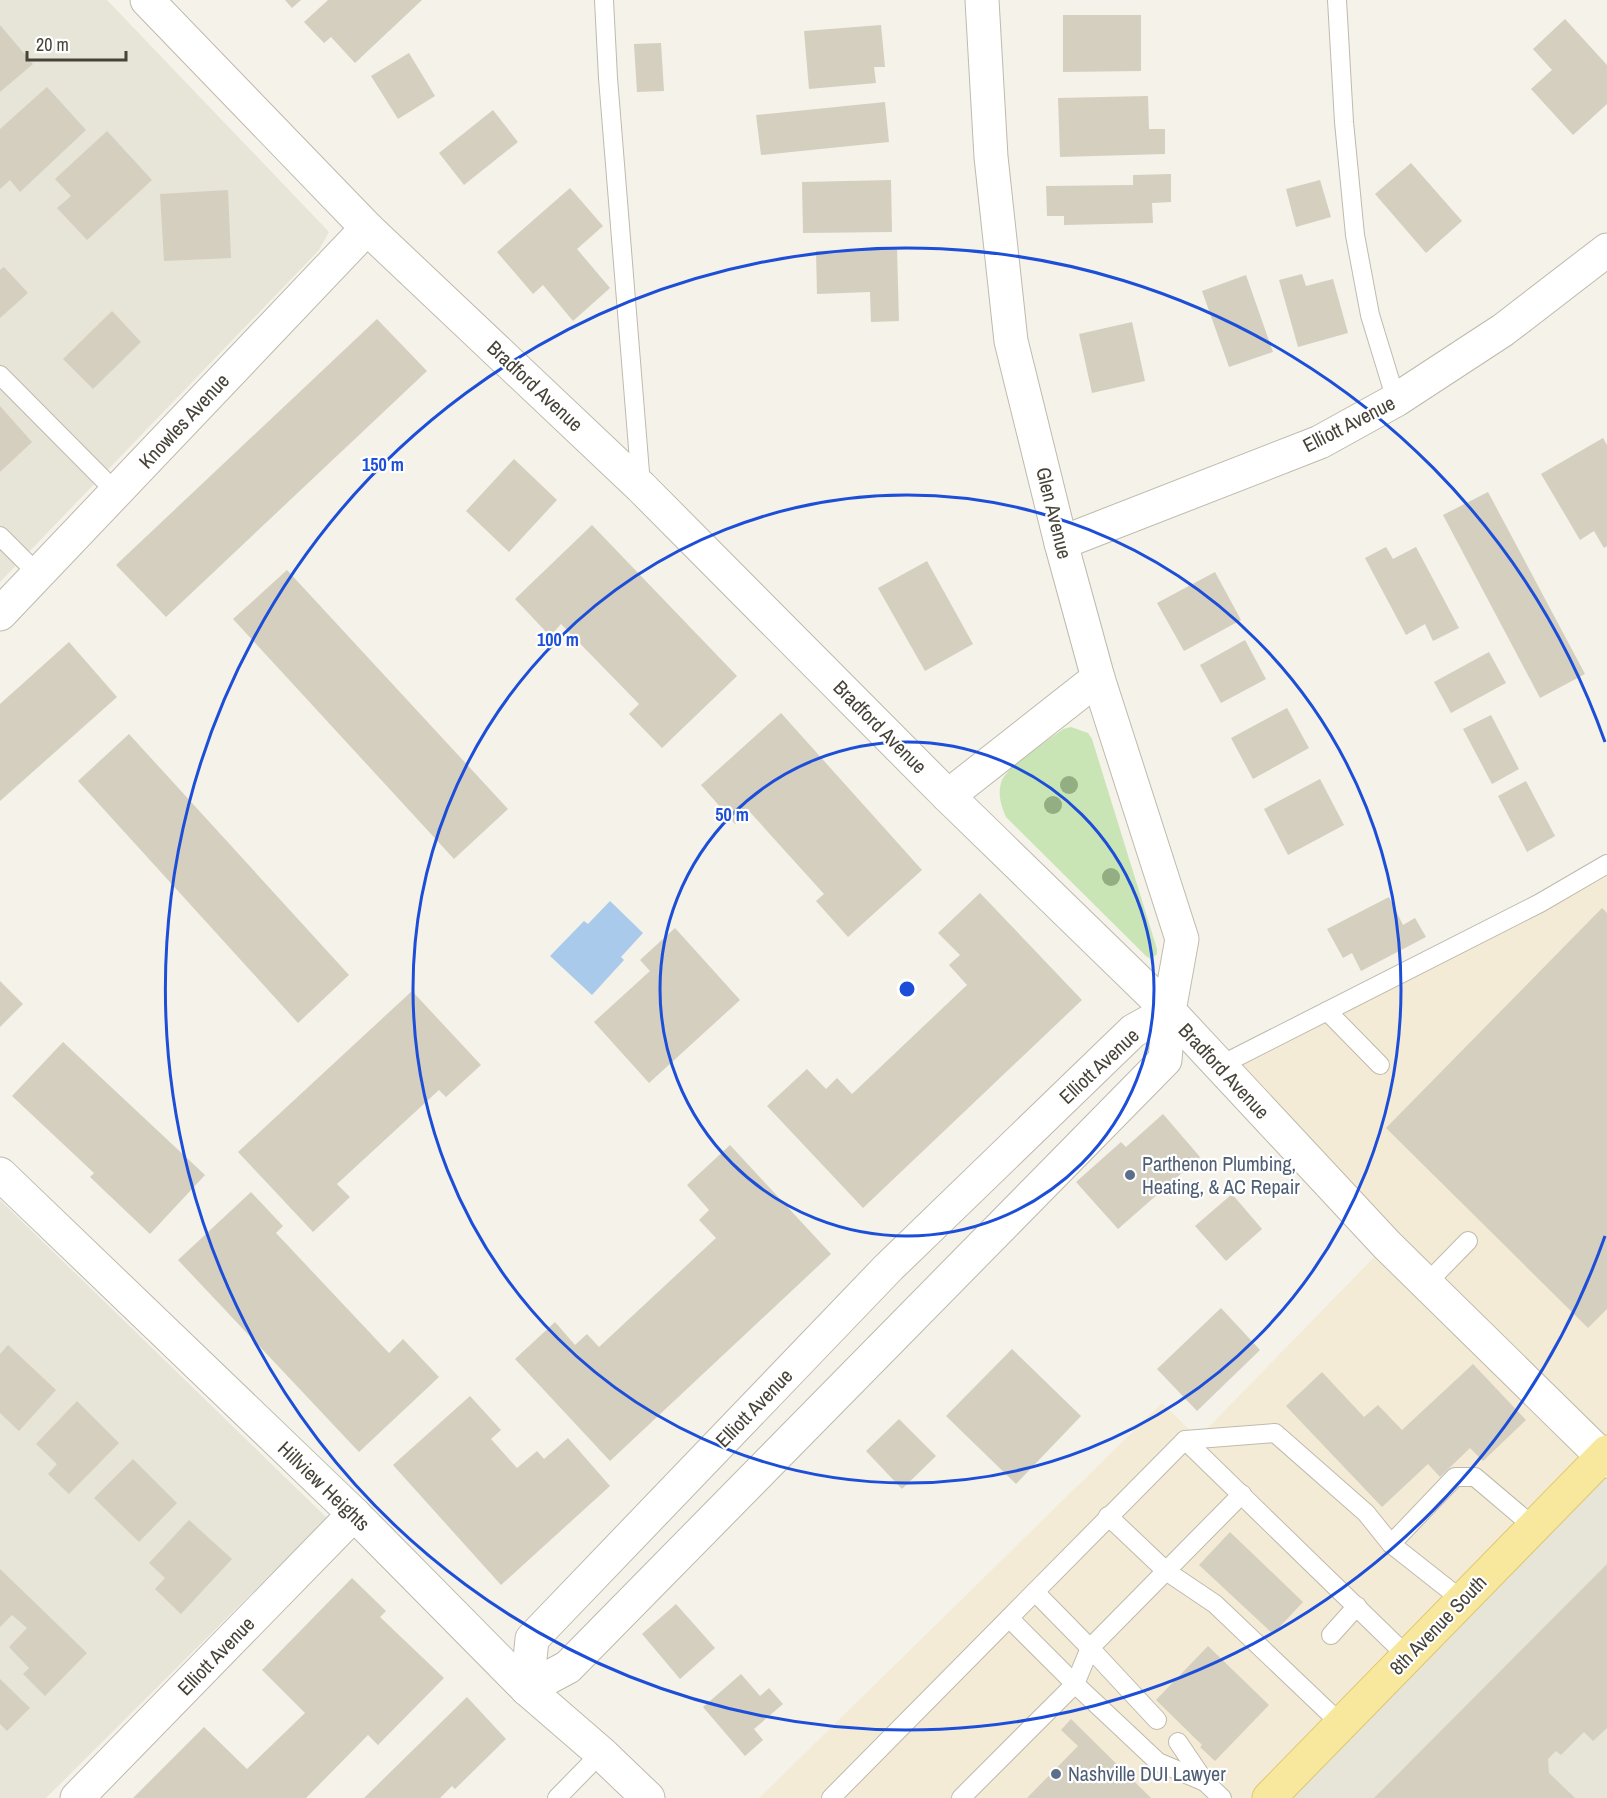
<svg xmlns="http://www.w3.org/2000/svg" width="1607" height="1798" font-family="'Archivo Narrow',sans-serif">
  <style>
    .residential { fill: #e7e4d8 }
    .commercial { fill: #f4ebd6 }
    .green { fill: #cae5b5 }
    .water { fill: #aacaec }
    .building { fill: #d5cfbf }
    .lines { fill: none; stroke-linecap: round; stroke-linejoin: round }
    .lane-casing { stroke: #bfbaac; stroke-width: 20 }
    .street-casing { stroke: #bfbaac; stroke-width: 35 }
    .primary-casing { stroke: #dcc86f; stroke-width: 35 }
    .lane { stroke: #fff; stroke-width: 18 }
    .street { stroke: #fff; stroke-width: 33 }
    .primary { stroke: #f8e89e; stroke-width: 33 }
    .tree { fill: #92ae82 }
    .ring { fill: none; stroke: #1d4ed8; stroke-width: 3 }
    .service-dot { fill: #5c6f8a; stroke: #fff; stroke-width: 2 }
    .labels { text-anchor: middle; stroke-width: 4.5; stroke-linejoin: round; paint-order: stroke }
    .street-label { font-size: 20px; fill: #474338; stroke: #fff }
    .service-label { font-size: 20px; fill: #4e5e75; stroke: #fff; text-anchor: start }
    .centre { fill: #1d4ed8; stroke: #fff; stroke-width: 3 }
    .ring-label { font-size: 18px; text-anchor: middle; font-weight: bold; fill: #1d4ed8; stroke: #fff; stroke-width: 4.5; stroke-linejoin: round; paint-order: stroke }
  </style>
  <rect width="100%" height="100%" fill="#f4f2e9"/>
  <!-- residential -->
  <g class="residential">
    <path d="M 0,0 L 107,0 L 329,232 L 319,250 L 0,582 Z"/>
    <path d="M 0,1200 L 327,1518 L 46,1798 L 0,1798 Z"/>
    <path d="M 1607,1461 L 1607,1798 L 1269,1798 Z"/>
  </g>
  <!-- commercial -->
  <path class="commercial" d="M 1607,864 L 1607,1461 L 1269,1798 L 759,1798 L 1162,1403 L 1198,1438 L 1386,1245 L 1219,1066 Z"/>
  <!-- green -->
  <path class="green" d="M 1071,727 L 1088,733 L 1092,739 L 1157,949 L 1157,954 L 1151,959 L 1146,956 L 1006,817 C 1001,806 997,792 1002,780 C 1009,765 1049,740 1063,729 Z"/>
  <!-- water -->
  <path class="water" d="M 610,901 L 643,933 L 621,957 L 624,960 L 592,995 L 550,956 L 584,921 L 588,924 Z"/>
  <!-- building -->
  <g class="building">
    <path d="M 285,0 L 301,0 L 292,8 Z"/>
    <path d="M 328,0 L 422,0 L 355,63 L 331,37 L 324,43 L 304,22 Z"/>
    <path d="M 1063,15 L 1141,15 L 1141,71 L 1063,72 Z"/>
    <path d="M 1565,19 L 1607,65 L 1607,104 L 1573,135 L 1531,89 L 1552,70 L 1533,49 Z"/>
    <path d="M 0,25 L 33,64 L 0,92 Z"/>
    <path d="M 881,25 L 885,67 L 874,67 L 876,83 L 809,89 L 804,31 Z"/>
    <path d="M 661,43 L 664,91 L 637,92 L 634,44 Z"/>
    <path d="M 409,53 L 435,96 L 398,119 L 371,76 Z"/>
    <path d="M 47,87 L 86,130 L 20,192 L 10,180 L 0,189 L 0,129 Z"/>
    <path d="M 1148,96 L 1149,129 L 1165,129 L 1165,154 L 1060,157 L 1058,98 Z"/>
    <path d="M 885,102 L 889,142 L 761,155 L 756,115 Z"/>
    <path d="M 493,110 L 518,142 L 464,185 L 439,153 Z"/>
    <path d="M 107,131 L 152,180 L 87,240 L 57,208 L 71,196 L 55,179 Z"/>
    <path d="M 1411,163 L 1462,221 L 1426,253 L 1375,194 Z"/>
    <path d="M 1171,174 L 1171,202 L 1152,203 L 1153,223 L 1064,225 L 1064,216 L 1047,216 L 1046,186 L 1133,185 L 1133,175 Z"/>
    <path d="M 891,180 L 892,232 L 803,233 L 802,182 Z"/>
    <path d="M 1320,180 L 1331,217 L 1296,227 L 1286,189 Z"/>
    <path d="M 570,188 L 603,226 L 577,249 L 610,288 L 573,321 L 543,285 L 533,294 L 497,252 Z"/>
    <path d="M 228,190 L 231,258 L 164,261 L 160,194 Z"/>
    <path d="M 897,249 L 899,321 L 871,322 L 870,292 L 817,294 L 816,251 Z"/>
    <path d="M 4,267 L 28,293 L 0,318 L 0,270 Z"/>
    <path d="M 1302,274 L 1306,286 L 1333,279 L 1348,333 L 1298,347 L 1279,280 Z"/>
    <path d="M 1246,275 L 1273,352 L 1229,367 L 1202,291 Z"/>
    <path d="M 112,311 L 141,342 L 93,389 L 63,359 Z"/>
    <path d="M 377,319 L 427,371 L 166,617 L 116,565 Z"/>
    <path d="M 1132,322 L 1145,381 L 1092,393 L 1079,334 Z"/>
    <path d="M 0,406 L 32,442 L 0,472 Z"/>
    <path d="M 1603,438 L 1607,445 L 1607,546 L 1604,548 L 1594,531 L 1580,540 L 1541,474 Z"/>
    <path d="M 514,459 L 557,500 L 509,552 L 466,511 Z"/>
    <path d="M 1488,492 L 1585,674 L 1540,698 L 1443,515 Z"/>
    <path d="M 592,525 L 737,676 L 662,748 L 629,714 L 639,704 L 561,624 L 550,636 L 515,599 Z"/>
    <path d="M 1386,547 L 1393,559 L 1416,547 L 1459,628 L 1433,641 L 1425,624 L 1406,635 L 1365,558 Z"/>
    <path d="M 927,561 L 973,644 L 925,671 L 878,588 Z"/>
    <path d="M 287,570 L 508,809 L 454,859 L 233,619 Z"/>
    <path d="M 1215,572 L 1241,620 L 1184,651 L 1157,603 Z"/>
    <path d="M 1245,640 L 1266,679 L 1221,703 L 1200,665 Z"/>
    <path d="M 69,642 L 117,697 L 0,801 L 0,704 Z"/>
    <path d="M 1489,652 L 1506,683 L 1451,713 L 1434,682 Z"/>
    <path d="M 1287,708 L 1309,748 L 1253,779 L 1231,738 Z"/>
    <path d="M 781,713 L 922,870 L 848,937 L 816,901 L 824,894 L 749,811 L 735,824 L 701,785 Z"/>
    <path d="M 1491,715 L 1519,769 L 1492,784 L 1463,729 Z"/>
    <path d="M 129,734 L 349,975 L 298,1023 L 78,781 Z"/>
    <path d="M 1320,779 L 1344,825 L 1288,855 L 1264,809 Z"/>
    <path d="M 1526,781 L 1555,836 L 1527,852 L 1498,796 Z"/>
    <path d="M 980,893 L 1082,1000 L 863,1208 L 767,1106 L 807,1069 L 826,1089 L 837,1078 L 852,1094 L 967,985 L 949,965 L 960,955 L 938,933 Z"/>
    <path d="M 1389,897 L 1403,925 L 1415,918 L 1426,937 L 1361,971 L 1352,953 L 1343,958 L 1327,929 Z"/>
    <path d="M 1602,908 L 1607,913 L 1607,1309 L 1588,1328 L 1386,1128 Z"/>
    <path d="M 675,928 L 740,1000 L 649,1083 L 594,1022 L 650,971 L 640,960 Z"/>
    <path d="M 0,981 L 23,1004 L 0,1027 Z"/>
    <path d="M 412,991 L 481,1065 L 446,1097 L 439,1090 L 337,1184 L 350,1197 L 313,1232 L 238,1152 Z"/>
    <path d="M 63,1042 L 205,1175 L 150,1234 L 90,1177 L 94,1173 L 12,1096 Z"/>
    <path d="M 1163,1114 L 1200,1157 L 1118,1229 L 1076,1182 L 1121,1142 L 1126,1147 Z"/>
    <path d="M 730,1145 L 831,1254 L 610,1461 L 515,1359 L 555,1322 L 575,1345 L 587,1334 L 599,1347 L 716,1238 L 699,1220 L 709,1210 L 687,1185 Z"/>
    <path d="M 251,1192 L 283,1226 L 276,1233 L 389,1353 L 403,1339 L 439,1377 L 359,1452 L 178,1260 Z"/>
    <path d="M 1232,1194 L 1262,1229 L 1226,1261 L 1195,1226 Z"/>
    <path d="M 1221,1308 L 1260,1350 L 1197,1411 L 1157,1369 Z"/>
    <path d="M 8,1345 L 56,1390 L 19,1431 L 0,1413 L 0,1354 Z"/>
    <path d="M 1012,1349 L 1081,1416 L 1016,1484 L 946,1416 Z"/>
    <path d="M 1473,1364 L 1526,1420 L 1483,1461 L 1470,1448 L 1440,1477 L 1428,1464 L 1382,1507 L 1286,1406 L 1322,1372 L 1364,1417 L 1378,1405 L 1402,1430 Z"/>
    <path d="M 470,1396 L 501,1430 L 491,1439 L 517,1468 L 537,1451 L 544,1459 L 568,1438 L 610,1486 L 501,1585 L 393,1465 Z"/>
    <path d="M 77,1401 L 119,1443 L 69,1494 L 48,1474 L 57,1464 L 36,1444 Z"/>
    <path d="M 899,1419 L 936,1456 L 902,1489 L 866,1451 Z"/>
    <path d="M 133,1459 L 177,1503 L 139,1542 L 94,1498 Z"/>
    <path d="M 189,1520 L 232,1559 L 181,1614 L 155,1589 L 165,1578 L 149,1563 Z"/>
    <path d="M 1230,1532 L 1303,1602 L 1273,1634 L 1199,1565 Z"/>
    <path d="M 1607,1564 L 1607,1728 L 1593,1741 L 1584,1732 L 1561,1755 L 1556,1751 L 1548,1759 L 1549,1773 L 1575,1798 L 1374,1798 Z"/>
    <path d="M 0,1569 L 87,1653 L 45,1696 L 23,1674 L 29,1668 L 9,1647 L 27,1628 L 12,1615 L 0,1627 Z"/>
    <path d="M 352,1578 L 386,1611 L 380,1617 L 444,1678 L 378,1745 L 368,1735 L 306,1798 L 133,1798 L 204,1727 L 247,1769 L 305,1713 L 262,1670 Z"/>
    <path d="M 676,1604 L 715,1648 L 680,1679 L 642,1634 Z"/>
    <path d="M 1208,1646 L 1269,1705 L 1215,1761 L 1200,1747 L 1202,1745 L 1156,1700 Z"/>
    <path d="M 741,1674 L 760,1696 L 769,1688 L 783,1704 L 754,1729 L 763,1740 L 745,1756 L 703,1707 Z"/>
    <path d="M 0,1679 L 30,1708 L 7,1731 L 0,1724 Z"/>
    <path d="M 467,1697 L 506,1739 L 455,1789 L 452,1786 L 440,1798 L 364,1798 Z"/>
    <path d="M 1071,1719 L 1151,1798 L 1027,1798 L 1078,1746 L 1061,1730 Z"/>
  </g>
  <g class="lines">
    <!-- lane casing -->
    <g class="lane-casing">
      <g id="lane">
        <path d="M 604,0 L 608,78 L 641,485"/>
        <path d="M 1337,0 L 1344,122 L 1355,235 L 1370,315 L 1396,400"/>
        <path d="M 0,375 L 117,493"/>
        <path d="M 0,536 L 38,574"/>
        <path d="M 1327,1011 L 1380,1065"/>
        <path d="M 1219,1066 L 1540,903 L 1607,864"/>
        <path d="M 1426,1284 L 1468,1241"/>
        <path d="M 1185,1440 L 1407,1656"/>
        <path d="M 1108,1516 L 1166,1571 L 1215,1604 L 1341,1724"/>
        <path d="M 1391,1544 L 1455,1477 L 1475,1477 L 1534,1527"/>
        <path d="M 1035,1592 L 1090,1648 L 1157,1720"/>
        <path d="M 1009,1618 L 1185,1440 L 1275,1433 L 1366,1513 L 1391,1544 L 1462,1600"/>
        <path d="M 1331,1635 L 1357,1606"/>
        <path d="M 1178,1742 L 1205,1782 L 1222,1798"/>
        <path d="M 1205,1782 L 1158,1762 L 1075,1684 L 1090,1648 L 1242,1494"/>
        <path d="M 557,1798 L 601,1753"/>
        <path d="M 831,1798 L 1009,1618 L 1075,1684 L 961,1798"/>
      </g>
    </g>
    <!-- street casing -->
    <g class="street-casing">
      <g id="street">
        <path d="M 147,0 L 367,228 L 641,487 L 948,796 L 1169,1011 L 1387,1245 L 1607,1461"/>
        <path d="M 1061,543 L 1320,442 L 1396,400 L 1503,330 L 1607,250"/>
        <path d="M 0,614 L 367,228"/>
        <path d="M 948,796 L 1098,678"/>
        <path d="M 0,1174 L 354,1514 L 527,1689 L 601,1753 L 648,1798"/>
        <path d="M 527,1689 L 568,1667 L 1165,1060 L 1169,1011 L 1182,939 L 1098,678 L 1061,543 L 1011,341 L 991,157 L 982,0"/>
        <path d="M 527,1689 L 532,1639 L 889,1267 L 1133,1031 L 1169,1011"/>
        <path d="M 77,1798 L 354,1514"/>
      </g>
    </g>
    <!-- primary casing -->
    <g class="primary-casing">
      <path id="primary" d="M 1269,1798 L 1607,1452"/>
    </g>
    <!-- lane -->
    <use href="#lane" class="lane"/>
    <!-- street -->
    <use href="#street" class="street"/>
    <!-- primary -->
    <use href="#primary" class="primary"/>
  </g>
  <!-- trees -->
  <g class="tree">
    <circle cx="1069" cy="785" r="9"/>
    <circle cx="1053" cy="805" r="9"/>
    <circle cx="1111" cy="877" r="9"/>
  </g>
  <!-- distance rings -->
  <g class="ring">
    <circle cx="907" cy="989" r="247"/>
    <circle cx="907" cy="989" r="494"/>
    <path d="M1605 1236A741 741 0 1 1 1605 742"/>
  </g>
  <!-- markers -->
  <g class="service-dot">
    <circle cx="1130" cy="1175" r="6"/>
    <circle cx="1056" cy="1774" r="6"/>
  </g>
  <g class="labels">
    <!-- street labels -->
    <g class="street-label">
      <text transform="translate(535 386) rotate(43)" y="7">Bradford Avenue</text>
      <text transform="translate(184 421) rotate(-47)" y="7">Knowles Avenue</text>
      <text transform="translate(1349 424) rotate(-27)" y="7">Elliott Avenue</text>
      <text transform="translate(1054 513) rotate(76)" y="7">Glen Avenue</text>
      <text transform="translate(880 727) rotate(45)" y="7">Bradford Avenue</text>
      <text transform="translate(1099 1066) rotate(-43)" y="7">Elliott Avenue</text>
      <text transform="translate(1224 1071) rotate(47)" y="7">Bradford Avenue</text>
      <text transform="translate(754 1408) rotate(-46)" y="7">Elliott Avenue</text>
      <text transform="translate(324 1486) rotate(44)" y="7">Hillview Heights</text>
      <text transform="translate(1438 1625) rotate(-46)" y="7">8th Avenue South</text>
      <text transform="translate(216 1656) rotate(-46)" y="7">Elliott Avenue</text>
    </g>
    <!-- service labels -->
    <g class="service-label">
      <text x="1142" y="1171">Parthenon Plumbing,<tspan x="1142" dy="23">Heating, &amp; AC Repair</tspan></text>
      <text x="1068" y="1781">Nashville DUI Lawyer</text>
    </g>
  </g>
  <circle cx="907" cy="989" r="9" class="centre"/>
  <g class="ring-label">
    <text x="383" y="471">150 m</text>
    <text x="558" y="646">100 m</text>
    <text x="732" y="821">50 m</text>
  </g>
  <!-- scale -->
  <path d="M27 51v9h99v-9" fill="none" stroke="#474338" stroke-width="3"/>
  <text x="36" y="51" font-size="18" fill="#474338" stroke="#ffffff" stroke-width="4.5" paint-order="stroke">20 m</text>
</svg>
